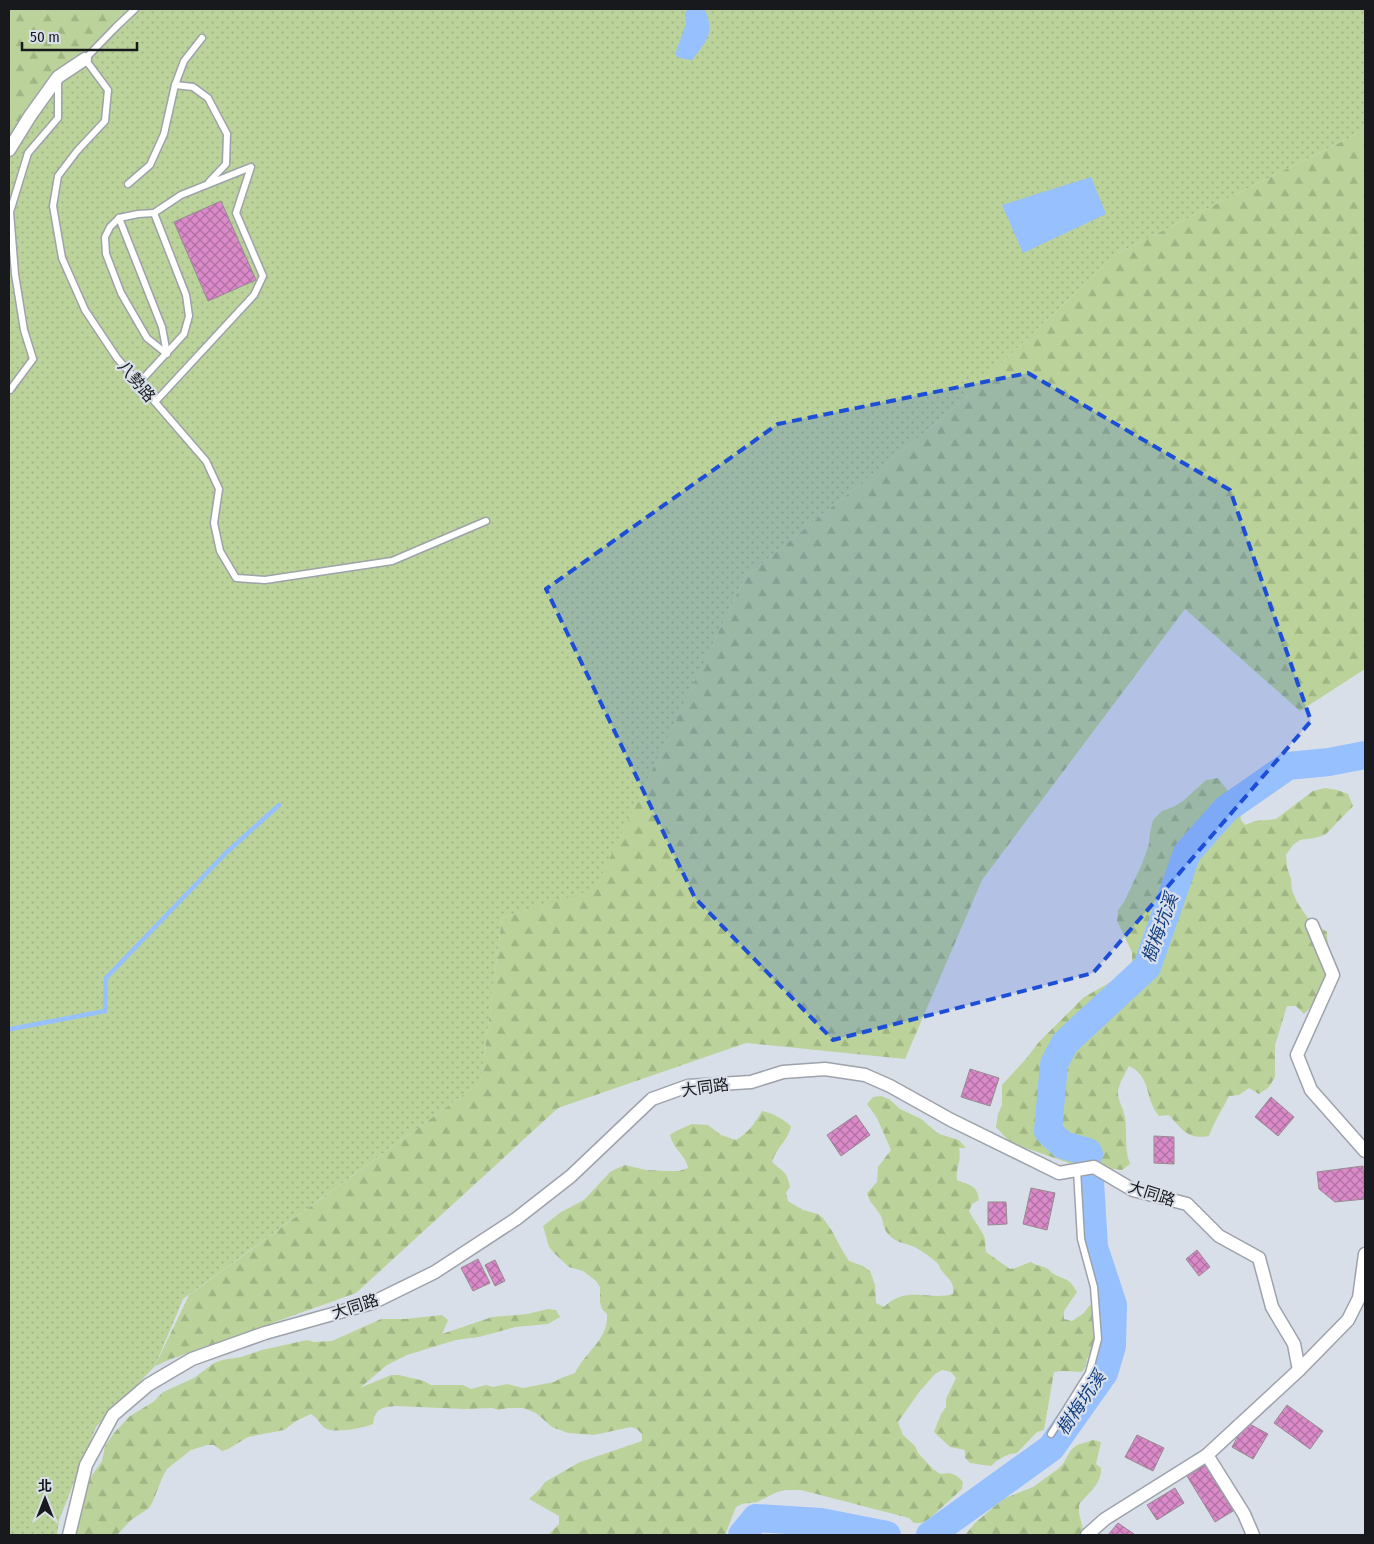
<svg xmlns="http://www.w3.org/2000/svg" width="1374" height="1544" font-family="'Fira Sans Condensed','Noto Sans TC',sans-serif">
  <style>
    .green { fill: url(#green-dots) }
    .forest { fill: url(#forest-firs) }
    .water { fill: #97c0ff }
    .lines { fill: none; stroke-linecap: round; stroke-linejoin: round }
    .stream { stroke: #97c0ff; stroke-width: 4.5 }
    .river { stroke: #97c0ff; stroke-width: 28 }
    .building { fill: url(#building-cross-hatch); stroke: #948b91 }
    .lane-casing { stroke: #9da2ab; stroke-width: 9 }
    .street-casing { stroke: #9da2ab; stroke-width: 15 }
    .lane { stroke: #fff; stroke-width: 6 }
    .street { stroke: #fff; stroke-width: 12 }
    .marked { fill: #1d4ed8; fill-opacity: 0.2; stroke: #1d4ed8; stroke-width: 4; stroke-dasharray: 10 6; stroke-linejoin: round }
    .labels { text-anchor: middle; stroke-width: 4.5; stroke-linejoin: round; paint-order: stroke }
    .street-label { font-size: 16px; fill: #17191c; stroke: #d9dfe8 }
    .water-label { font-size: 18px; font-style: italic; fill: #123e82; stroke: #d9dfe8 }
  </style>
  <defs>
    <pattern id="green-dots" width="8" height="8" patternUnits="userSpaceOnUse" patternTransform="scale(1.25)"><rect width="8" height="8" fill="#bbd39a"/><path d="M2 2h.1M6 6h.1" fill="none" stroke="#a0b584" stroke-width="1.8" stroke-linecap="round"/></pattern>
    <pattern id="forest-firs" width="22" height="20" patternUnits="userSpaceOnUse" patternTransform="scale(1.25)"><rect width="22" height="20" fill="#bbd39a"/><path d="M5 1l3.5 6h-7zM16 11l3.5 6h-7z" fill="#a0b584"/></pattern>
    <pattern id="building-cross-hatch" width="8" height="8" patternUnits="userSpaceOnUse" patternTransform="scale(1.25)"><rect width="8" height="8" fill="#da8ac8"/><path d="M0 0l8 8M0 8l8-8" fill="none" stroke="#b070a2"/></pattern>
  </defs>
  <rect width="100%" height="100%" fill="#d9dfe8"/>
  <!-- green -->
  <path class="green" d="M 126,9 L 1365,9 L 1365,130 L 1118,253 L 951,411 L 745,577 L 595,890 L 502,918 L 481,1082 L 183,1299 L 155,1366 L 96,1427 L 59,1520 L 57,1535 L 9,1535 L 9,140 Z"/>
  <!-- forest -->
  <g class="forest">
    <path d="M 9,9 L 126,9 L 9,140 Z"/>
    <path d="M 1365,130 L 1365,669 L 1300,711 L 1185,609 L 982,880 L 905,1059 L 746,1043 L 558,1108 L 356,1293 L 171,1359 L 155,1366 L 189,1295 L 481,1082 L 502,918 L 595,889 L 745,577 L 951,411 L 1118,253 Z"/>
    <path d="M 1218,778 L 1239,805 L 1241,820 L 1245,825 L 1255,821 L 1276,819 L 1313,791 L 1325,788 L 1337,790 L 1348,794 L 1353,806 L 1325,835 L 1314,838 L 1300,840 L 1293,845 L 1286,855 L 1287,867 L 1291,879 L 1292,890 L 1297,902 L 1309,920 L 1327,932 C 1329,962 1328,992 1304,1014 L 1296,1006 L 1287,1006 L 1275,1045 L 1275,1077 L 1269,1087 L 1259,1094 L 1249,1088 L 1239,1095 L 1229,1096 C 1222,1110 1214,1122 1209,1136 C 1187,1140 1182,1129 1169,1115 L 1159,1116 C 1144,1098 1152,1077 1129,1066 C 1126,1072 1121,1080 1119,1087 C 1116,1095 1120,1102 1123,1110 C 1129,1128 1123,1147 1130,1164 L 1122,1170 L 1072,1164 L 1017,1145 L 1007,1139 L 996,1127 L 998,1114 L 1002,1105 L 1002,1085 L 1025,1060 L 1039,1042 L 1084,997 L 1127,973 L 1132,963 L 1132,952 L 1117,921 L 1118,910 L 1124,902 L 1142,864 L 1149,844 L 1150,832 L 1153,820 L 1162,811 L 1173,807 L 1183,801 L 1206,780 Z"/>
    <path d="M 881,1096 L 889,1099 L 900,1109 L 921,1119 L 939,1134 L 959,1140 L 966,1148 L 959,1148 C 962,1163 955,1168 957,1180 C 970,1186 977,1184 979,1200 L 972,1204 L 969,1211 C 973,1220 980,1227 984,1236 C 986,1241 985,1247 986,1252 L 1010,1269 C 1018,1268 1024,1264 1031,1262 C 1039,1267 1040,1265 1046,1268 C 1048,1268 1051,1272 1052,1273 C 1065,1281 1068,1276 1077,1292 L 1064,1311 L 1064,1319 L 1072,1321 L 1084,1313 L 1089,1306 L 1095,1302 L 1095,1346 L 1087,1359 L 1086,1366 L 1082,1372 C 1073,1372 1063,1370 1054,1372 L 1044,1430 L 1037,1432 L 1017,1453 C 1007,1454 999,1458 991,1466 L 970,1463 L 965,1458 L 965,1450 L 950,1447 L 934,1432 L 941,1414 L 946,1407 L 946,1399 L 956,1378 L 951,1372 L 942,1370 L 935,1374 L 920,1391 L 898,1422 L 903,1435 L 915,1446 L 918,1453 L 934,1470 L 941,1474 C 951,1472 956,1474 963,1482 L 962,1489 L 929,1519 L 922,1523 L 914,1523 L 909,1518 L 801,1490 L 786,1490 L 777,1492 L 757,1502 L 742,1504 L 736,1507 L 725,1535 L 548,1535 L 559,1524 L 559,1516 L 529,1499 L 540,1489 L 545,1482 L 580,1462 L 642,1441 L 642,1434 L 637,1429 L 631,1427 L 594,1435 L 568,1433 L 552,1427 L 536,1413 L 523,1408 L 508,1408 L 499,1410 L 492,1408 L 464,1409 L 396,1406 C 381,1407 375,1409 373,1424 C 363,1428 334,1434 325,1428 C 319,1424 319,1419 311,1414 L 296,1421 L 284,1430 L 248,1437 L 228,1449 L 222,1451 L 214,1445 L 207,1445 L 191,1450 L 167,1469 L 163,1476 L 153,1501 L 149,1508 L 131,1520 L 117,1535 L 63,1535 L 88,1481 L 102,1461 L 105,1446 L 114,1433 L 130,1416 L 153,1402 L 163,1392 L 194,1378 L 214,1363 L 222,1360 L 241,1357 L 262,1350 L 307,1340 L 314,1342 L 332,1341 L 381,1319 L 405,1319 L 442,1315 L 448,1320 L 442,1334 L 492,1317 L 527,1314 L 548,1309 L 556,1310 L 560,1317 L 548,1324 L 515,1327 L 479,1337 L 456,1340 L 407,1355 L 387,1365 L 360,1388 L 391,1375 L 399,1375 L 424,1381 L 431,1385 L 463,1385 L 471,1389 L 486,1385 L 493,1387 L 507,1384 L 523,1388 L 554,1382 L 561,1378 L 575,1373 C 585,1352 609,1339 607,1314 L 602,1309 L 600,1302 L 600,1287 L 596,1281 L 583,1271 L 569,1267 L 554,1253 L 549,1247 L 543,1226 L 561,1212 L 584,1200 L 610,1172 L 618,1168 L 625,1165 L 646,1170 L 668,1171 L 679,1171 L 688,1168 C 686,1155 674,1151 670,1135 L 676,1131 L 692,1124 L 708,1125 L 721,1135 L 736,1140 C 748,1133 755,1123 762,1111 C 773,1113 783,1119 791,1126 C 789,1139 776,1148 772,1162 C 783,1172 787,1171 790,1187 L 786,1193 L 788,1201 L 803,1210 L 818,1214 L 823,1218 L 832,1231 L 841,1248 L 849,1261 L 863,1266 L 870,1271 L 875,1285 L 876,1303 L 884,1307 C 906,1285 929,1301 953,1294 C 955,1282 948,1279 942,1271 C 937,1266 942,1269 938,1264 C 934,1259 918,1248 912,1246 C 901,1242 897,1243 888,1234 C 882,1227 884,1219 879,1213 C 874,1205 869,1202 867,1193 L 877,1182 L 878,1167 L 891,1150 L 877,1118 L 867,1104 L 873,1097 Z"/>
    <path d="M 1093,1440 L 1101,1442 L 1096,1464 L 1101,1468 C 1102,1484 1088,1493 1079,1505 L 1079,1513 L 1083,1529 L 1079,1535 L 965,1535 L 975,1523 L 1003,1499 L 1033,1487 L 1058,1469 L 1063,1464 L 1071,1450 L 1077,1445 Z"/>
  </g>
  <!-- water -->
  <g class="water">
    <path d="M 688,9 L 705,9 C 715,35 707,40 692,60 L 679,58 L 675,54 L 686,24 L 685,13 Z"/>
    <path d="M 1091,177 L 1106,214 L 1023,253 L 1002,205 Z"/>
  </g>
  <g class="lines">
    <!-- stream -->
    <path class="stream" d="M 11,1029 L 105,1011 L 106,978 L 226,853 L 279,805"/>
    <!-- river -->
    <g class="river">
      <path d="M 1089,1154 L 1088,1152 L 1063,1145 L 1048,1131 L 1054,1064 L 1065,1043 L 1147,967 L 1187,853 L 1226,809 L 1288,766 L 1329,762 L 1365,755"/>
      <path d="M 742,1535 L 756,1518 L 821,1522 L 887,1535"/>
      <path d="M 930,1535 L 1051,1448 L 1104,1373 L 1112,1346 L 1113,1305 L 1094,1247 L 1090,1181"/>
    </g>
  </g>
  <!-- building -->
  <g class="building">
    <path d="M 221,201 L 256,280 L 208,301 L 174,222 Z"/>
    <path d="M 970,1069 L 999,1078 L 990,1106 L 961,1097 Z"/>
    <path d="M 1271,1097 L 1294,1117 L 1278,1136 L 1255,1117 Z"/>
    <path d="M 856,1115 L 870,1135 L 841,1156 L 827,1135 Z"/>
    <path d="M 1154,1136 L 1174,1137 L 1174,1164 L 1154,1163 Z"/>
    <path d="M 1363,1166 L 1365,1199 L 1335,1202 L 1319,1189 L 1317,1172 Z"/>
    <path d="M 1031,1188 L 1055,1193 L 1047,1230 L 1023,1224 Z"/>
    <path d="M 988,1202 L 1006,1202 L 1007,1224 L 988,1225 Z"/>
    <path d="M 1197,1250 L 1210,1267 L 1199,1276 L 1186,1259 Z"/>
    <path d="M 478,1259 L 490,1283 L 473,1291 L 461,1268 Z"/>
    <path d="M 495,1260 L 505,1281 L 495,1286 L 485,1265 Z"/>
    <path d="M 1287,1405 L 1323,1431 L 1310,1449 L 1274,1423 Z"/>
    <path d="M 1246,1422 L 1268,1434 L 1253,1459 L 1232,1447 Z"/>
    <path d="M 1137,1435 L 1164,1448 L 1153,1471 L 1125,1457 Z"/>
    <path d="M 1205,1465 L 1233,1511 L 1215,1522 L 1187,1476 Z"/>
    <path d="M 1175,1488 L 1184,1503 L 1157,1520 L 1147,1505 Z"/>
    <path d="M 1118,1523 L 1134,1534 L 1133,1535 L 1108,1535 Z"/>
  </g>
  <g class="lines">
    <!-- lane casing -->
    <g class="lane-casing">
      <g id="lane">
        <path d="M 135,9 L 116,27 L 85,59 L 108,90 L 105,121 L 77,151 L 58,176 L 53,206 L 62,258 L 85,310 L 117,358 L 206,461 L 219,489 L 214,523 L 220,551 L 236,578 L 265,580 L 392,561 L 486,521"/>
        <path d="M 175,85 L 193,87 L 208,98 L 227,134 L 226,164 L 209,182"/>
        <path d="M 128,184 L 150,165 L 164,134 L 175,85 L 184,61 L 202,38"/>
        <path d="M 119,218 L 162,327 L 167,354 L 147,338 L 121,293 L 106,254 L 105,237 L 110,227 Z"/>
        <path d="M 119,218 L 138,214 L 154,213"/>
        <path d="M 139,383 L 184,334 L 189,316 L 186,295 L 154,213 L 181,195 L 251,167 L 236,213 L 263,276 L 254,295 L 155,402"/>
        <path d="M 10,390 L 33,359 L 24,330 L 15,274 L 10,212 L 28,153 L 58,118 L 58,80"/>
        <path d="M 1051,1434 L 1089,1373 L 1098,1339 L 1094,1287 L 1081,1239 L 1077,1170"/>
      </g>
    </g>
    <!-- street casing -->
    <g class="street-casing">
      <g id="street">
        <path d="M 9,150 L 30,116 L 58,77 L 85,59"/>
        <path d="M 1312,925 L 1333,975 L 1297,1055 L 1311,1090 L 1365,1151"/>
        <path d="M 69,1535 L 86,1465 L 113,1415 L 148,1385 L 192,1359 L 265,1333 L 372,1303 L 435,1272 L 516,1219 L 571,1176 L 652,1099 L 688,1086 L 751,1082 L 783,1072 L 825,1069 L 865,1075 L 890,1086 L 951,1120 L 1059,1173 L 1094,1167 L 1133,1190 L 1187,1204 L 1219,1236 L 1259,1258 L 1272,1307 L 1294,1344 L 1299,1370"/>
        <path d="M 1087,1535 L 1105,1519 L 1207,1455"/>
        <path d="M 1253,1535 L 1244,1514 L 1207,1455 L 1299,1370 L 1348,1320 L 1359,1298 L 1365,1254"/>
      </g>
    </g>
    <!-- lane -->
    <use href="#lane" class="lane"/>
    <!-- street -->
    <use href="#street" class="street"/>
  </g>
  <!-- marked area -->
  <path class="marked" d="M 1028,373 L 1230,490 L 1311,721 L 1093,973 L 833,1040 L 695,898 L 546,589 L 778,424 Z"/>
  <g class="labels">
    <!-- street labels -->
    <g class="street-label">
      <text transform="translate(137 381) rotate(50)" y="6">八勢路</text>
      <text transform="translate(705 1087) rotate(-8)" y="6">大同路</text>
      <text transform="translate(1152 1193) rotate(18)" y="6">大同路</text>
      <text transform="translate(355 1306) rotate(-18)" y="6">大同路</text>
    </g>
    <!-- water labels -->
    <g class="water-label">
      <text transform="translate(1160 928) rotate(-70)" y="6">樹梅坑溪</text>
      <text transform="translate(1081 1403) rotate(-56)" y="6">樹梅坑溪</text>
    </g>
  </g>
  <!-- border -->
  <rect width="1374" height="1544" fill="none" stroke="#17191c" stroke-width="20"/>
  <!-- north arrow -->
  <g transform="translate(45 1499)" stroke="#d9dfe8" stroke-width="4" paint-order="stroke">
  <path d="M0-4L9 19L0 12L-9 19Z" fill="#17191c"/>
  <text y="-8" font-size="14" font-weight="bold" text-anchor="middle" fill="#17191c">北</text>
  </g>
  <!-- scale -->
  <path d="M22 42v8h115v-8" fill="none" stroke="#17191c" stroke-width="2.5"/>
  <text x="30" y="42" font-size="15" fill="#17191c" stroke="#d9dfe8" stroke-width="4" paint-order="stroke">50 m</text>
</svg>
